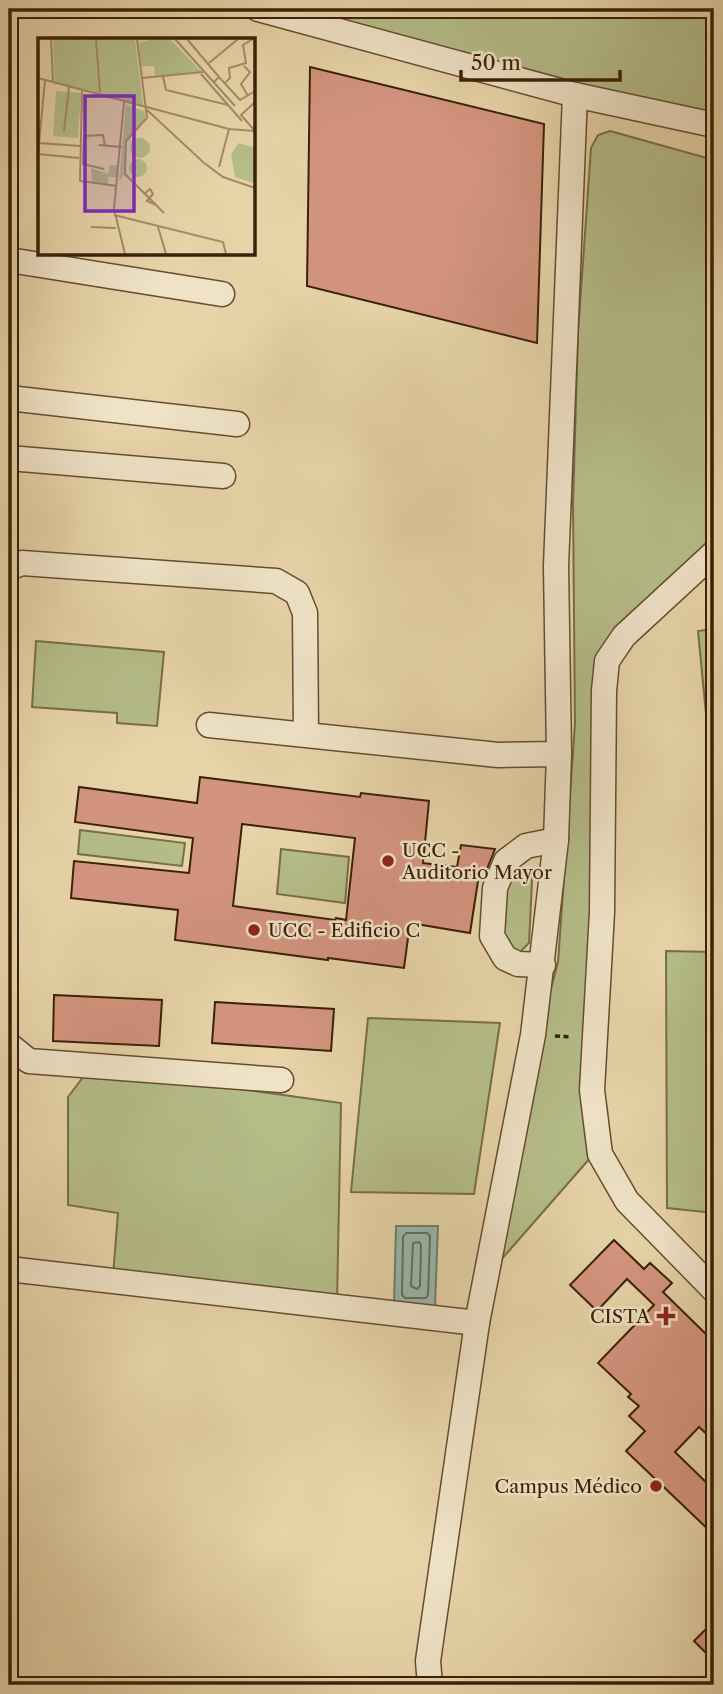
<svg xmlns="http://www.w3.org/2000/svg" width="723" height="1694" font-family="'Libre Caslon Text',serif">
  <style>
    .green { fill: #b4bc88; stroke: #786e48; stroke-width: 2 }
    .water { fill: #96b7ab; stroke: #727b6a; stroke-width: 2 }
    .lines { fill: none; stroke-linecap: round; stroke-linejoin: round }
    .shore { stroke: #696c5a; stroke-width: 2 }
    .building { fill: #d3947f; stroke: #3c2009; stroke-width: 2; fill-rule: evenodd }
    .minor-casing { stroke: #664d30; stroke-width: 27 }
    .path { stroke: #3c2009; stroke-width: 3.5; stroke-dasharray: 5 3.5; stroke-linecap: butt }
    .minor { stroke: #efe2c6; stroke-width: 24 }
    .poi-dot { fill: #8f2418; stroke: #efe2c6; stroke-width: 2.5 }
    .labels { text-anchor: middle; stroke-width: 5; stroke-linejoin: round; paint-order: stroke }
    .poi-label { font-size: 19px; fill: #3c2009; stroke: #efe2c6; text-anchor: start }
    .inset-road { fill: none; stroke: #a28b68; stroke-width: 2 }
    .view { fill: #7b2cbf; fill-opacity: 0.15; stroke: #7b2cbf; stroke-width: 3.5 }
    .inset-edge { fill: none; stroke: #3c2009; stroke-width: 3.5 }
  </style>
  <rect width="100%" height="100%" fill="#e6d3a7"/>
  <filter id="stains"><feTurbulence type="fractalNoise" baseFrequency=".00286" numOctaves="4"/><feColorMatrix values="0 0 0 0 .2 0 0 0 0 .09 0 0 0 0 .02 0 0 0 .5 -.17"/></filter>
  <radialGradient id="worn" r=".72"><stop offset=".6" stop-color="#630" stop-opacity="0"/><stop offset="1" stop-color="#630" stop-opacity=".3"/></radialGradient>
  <!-- green -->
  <g class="green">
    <path d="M 300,9 L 714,9 L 714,123 Z"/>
    <path d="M 610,131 L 714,160 L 714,542 L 612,632 L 592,685 L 591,1157 L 500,1261 L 532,1061 L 558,962 L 575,724 L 573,504 L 578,333 L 591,148 L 598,135 Z"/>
    <path d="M 714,629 L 714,797 L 698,631 Z"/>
    <path d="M 36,641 L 164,652 L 157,726 L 117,723 L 117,713 L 32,707 Z"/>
    <path d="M 80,830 L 185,843 L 182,866 L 78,854 Z"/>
    <path d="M 281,849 L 349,857 L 345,903 L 277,894 Z"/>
    <path d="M 521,868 L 529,873 L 532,881 L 529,943 L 520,952 L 510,950 L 501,941 L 503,880 L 510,870 Z"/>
    <path d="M 666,951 L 714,952 L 714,1213 L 667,1208 Z"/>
    <path d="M 368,1018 L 500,1023 L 474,1194 L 351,1192 Z"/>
    <path d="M 90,1068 L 341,1103 L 337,1303 L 112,1289 L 118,1213 L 68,1205 L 68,1097 Z"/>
  </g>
  <!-- water -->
  <path class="water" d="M 396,1226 L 438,1226 L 435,1306 L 394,1305 Z"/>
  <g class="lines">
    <!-- shore -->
    <g class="shore">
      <path d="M 406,1233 L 427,1233 L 430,1236 L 428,1295 L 426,1298 L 405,1298 L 402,1295 L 403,1237 Z"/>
      <path d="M 413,1243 L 419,1242 L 421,1245 L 420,1286 L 417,1289 L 411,1286 Z"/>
    </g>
  </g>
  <!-- building -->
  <g class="building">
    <path d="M 310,67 L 544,124 L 537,343 L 307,286 Z"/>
    <path d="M 200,777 L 360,797 L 361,793 L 429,801 L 423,863 L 457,867 L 461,845 L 495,849 L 487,869 L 480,868 L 470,933 L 410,923 L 404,968 L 328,958 L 328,960 L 175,940 L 178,910 L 71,898 L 74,861 L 189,873 L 193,838 L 75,822 L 79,787 L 197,803 ZM 242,824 L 355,838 L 346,920 L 336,918 L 335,920 L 233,906 Z"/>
    <path d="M 54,995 L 162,1000 L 159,1046 L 53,1041 Z"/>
    <path d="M 215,1002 L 334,1009 L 331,1051 L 212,1043 Z"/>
    <path d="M 614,1240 L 644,1269 L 650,1263 L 672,1283 L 663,1292 L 714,1342 L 714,1441 L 699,1427 L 675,1452 L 714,1490 L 714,1535 L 626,1451 L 645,1431 L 629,1416 L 639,1406 L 628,1397 L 631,1394 L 598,1363 L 654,1305 L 627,1279 L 597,1311 L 570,1285 Z"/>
    <path d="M 714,1621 L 714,1661 L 694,1641 Z"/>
  </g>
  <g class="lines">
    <!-- minor casing -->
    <g class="minor-casing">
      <g id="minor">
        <path d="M 258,9 L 575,95 L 714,125"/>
        <path d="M 9,260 L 222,294"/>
        <path d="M 9,398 L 237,424"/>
        <path d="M 9,458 L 223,476"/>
        <path d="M 714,553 L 624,636 L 607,661 L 604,691 L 602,912 L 592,1090 L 600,1154 L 627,1201 L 714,1290"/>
        <path d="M 9,568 L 22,563 L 276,581 L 297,593 L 305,613 L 306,734"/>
        <path d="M 209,725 L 498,755 L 559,754"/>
        <path d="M 543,965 L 518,964 L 505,958 L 492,936 L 495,888 L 506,861 L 526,846 L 556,840"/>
        <path d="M 9,1045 L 29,1061 L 281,1080"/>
        <path d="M 9,1269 L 477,1323"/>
        <path d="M 430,1685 L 428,1661 L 477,1323 L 533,1035 L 556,840 L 559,754 L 556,566 L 575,95"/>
      </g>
    </g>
    <!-- path -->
    <path class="path" d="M 555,1036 L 572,1037"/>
    <!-- minor -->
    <use href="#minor" class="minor"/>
  </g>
  <!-- markers -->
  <g class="poi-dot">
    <circle cx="388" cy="861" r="7"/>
    <circle cx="254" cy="930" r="7"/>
    <path d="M662.5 1305.5h7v7h7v7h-7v7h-7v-7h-7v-7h7z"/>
    <circle cx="656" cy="1486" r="7"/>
  </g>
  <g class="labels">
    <!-- poi labels -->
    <g class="poi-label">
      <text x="402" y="857">UCC -<tspan x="402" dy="22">Auditorio Mayor</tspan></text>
      <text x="268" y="937">UCC - Edificio C</text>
      <text x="650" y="1323" text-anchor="end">CISTA</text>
      <text x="642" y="1493" text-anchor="end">Campus Médico</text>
    </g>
  </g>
  <!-- overview -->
  <g transform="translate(38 38)">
    <rect width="217" height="217" fill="#e6d3a7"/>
    <path d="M 15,1 L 97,1 L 105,67 L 17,44 ZM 114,1 L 132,1 L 164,34 L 117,39 L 116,28 L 103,28 L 101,5 ZM 18,53 L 43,55 L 40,100 L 15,98 ZM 88,67 L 106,73 L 108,82 L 88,101 L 87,136 L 81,143 ZM92 110a10 10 0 1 1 20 0a10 10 0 1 1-20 0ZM 201,105 L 217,110 L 217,146 L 197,139 L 193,116 ZM91 130a9 9 0 1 1 18 0a9 9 0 1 1-18 0ZM 72,127 L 81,127 L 79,139 L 70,139 L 70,146 L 54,145 L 53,130 L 70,136 Z" fill="#b4bc88"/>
    <path class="inset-road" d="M 13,1 L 15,44M 58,1 L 62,55M 99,1 L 109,80 L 88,103 L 87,136 L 126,175M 137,1 L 197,68M 149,1 L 181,39M 171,25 L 200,1M 206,28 L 212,34 L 203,46 L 210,58M 163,36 L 204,83M 125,39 L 128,52 L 190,67M 0,40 L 191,91 L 217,93M 104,40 L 165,34M 176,44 L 181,39 L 202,62 L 217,53M 187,45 L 192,40 L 191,30 L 208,25 L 205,7 L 215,1M 44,53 L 42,143 L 79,148M 86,64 L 76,171 L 87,216M 217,64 L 203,77 L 217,93M 109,72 L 165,124 L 185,139 L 217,150M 26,93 L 31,49M 1,105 L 42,108M 61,107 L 84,109M 0,116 L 7,42M 0,116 L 41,120M 181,129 L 191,91M 66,131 L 45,126 L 46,98 L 65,97 L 67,108M 106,156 L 112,151 L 115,156 L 109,163 L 118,167M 76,177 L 185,204 L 188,216M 53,189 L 78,190M 120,189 L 128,216"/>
    <path class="view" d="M 47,58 L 96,58 L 96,173 L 47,173 Z"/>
    <rect width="217" height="217" class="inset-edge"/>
  </g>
  <!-- margin -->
  <rect width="723" height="1694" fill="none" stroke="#e6d3a7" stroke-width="35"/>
  <rect x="10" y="10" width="702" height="1673" fill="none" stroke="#3c2009" stroke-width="3.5"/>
  <rect x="18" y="18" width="688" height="1659" fill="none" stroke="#3c2009" stroke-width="2"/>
  <!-- scale -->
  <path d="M461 70v10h159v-10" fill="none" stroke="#3c2009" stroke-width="3.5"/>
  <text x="471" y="70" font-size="21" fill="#3c2009" stroke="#efe2c6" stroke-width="5" paint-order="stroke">50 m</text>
  <rect width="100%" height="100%" filter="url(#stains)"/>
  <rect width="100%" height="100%" fill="url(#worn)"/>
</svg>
